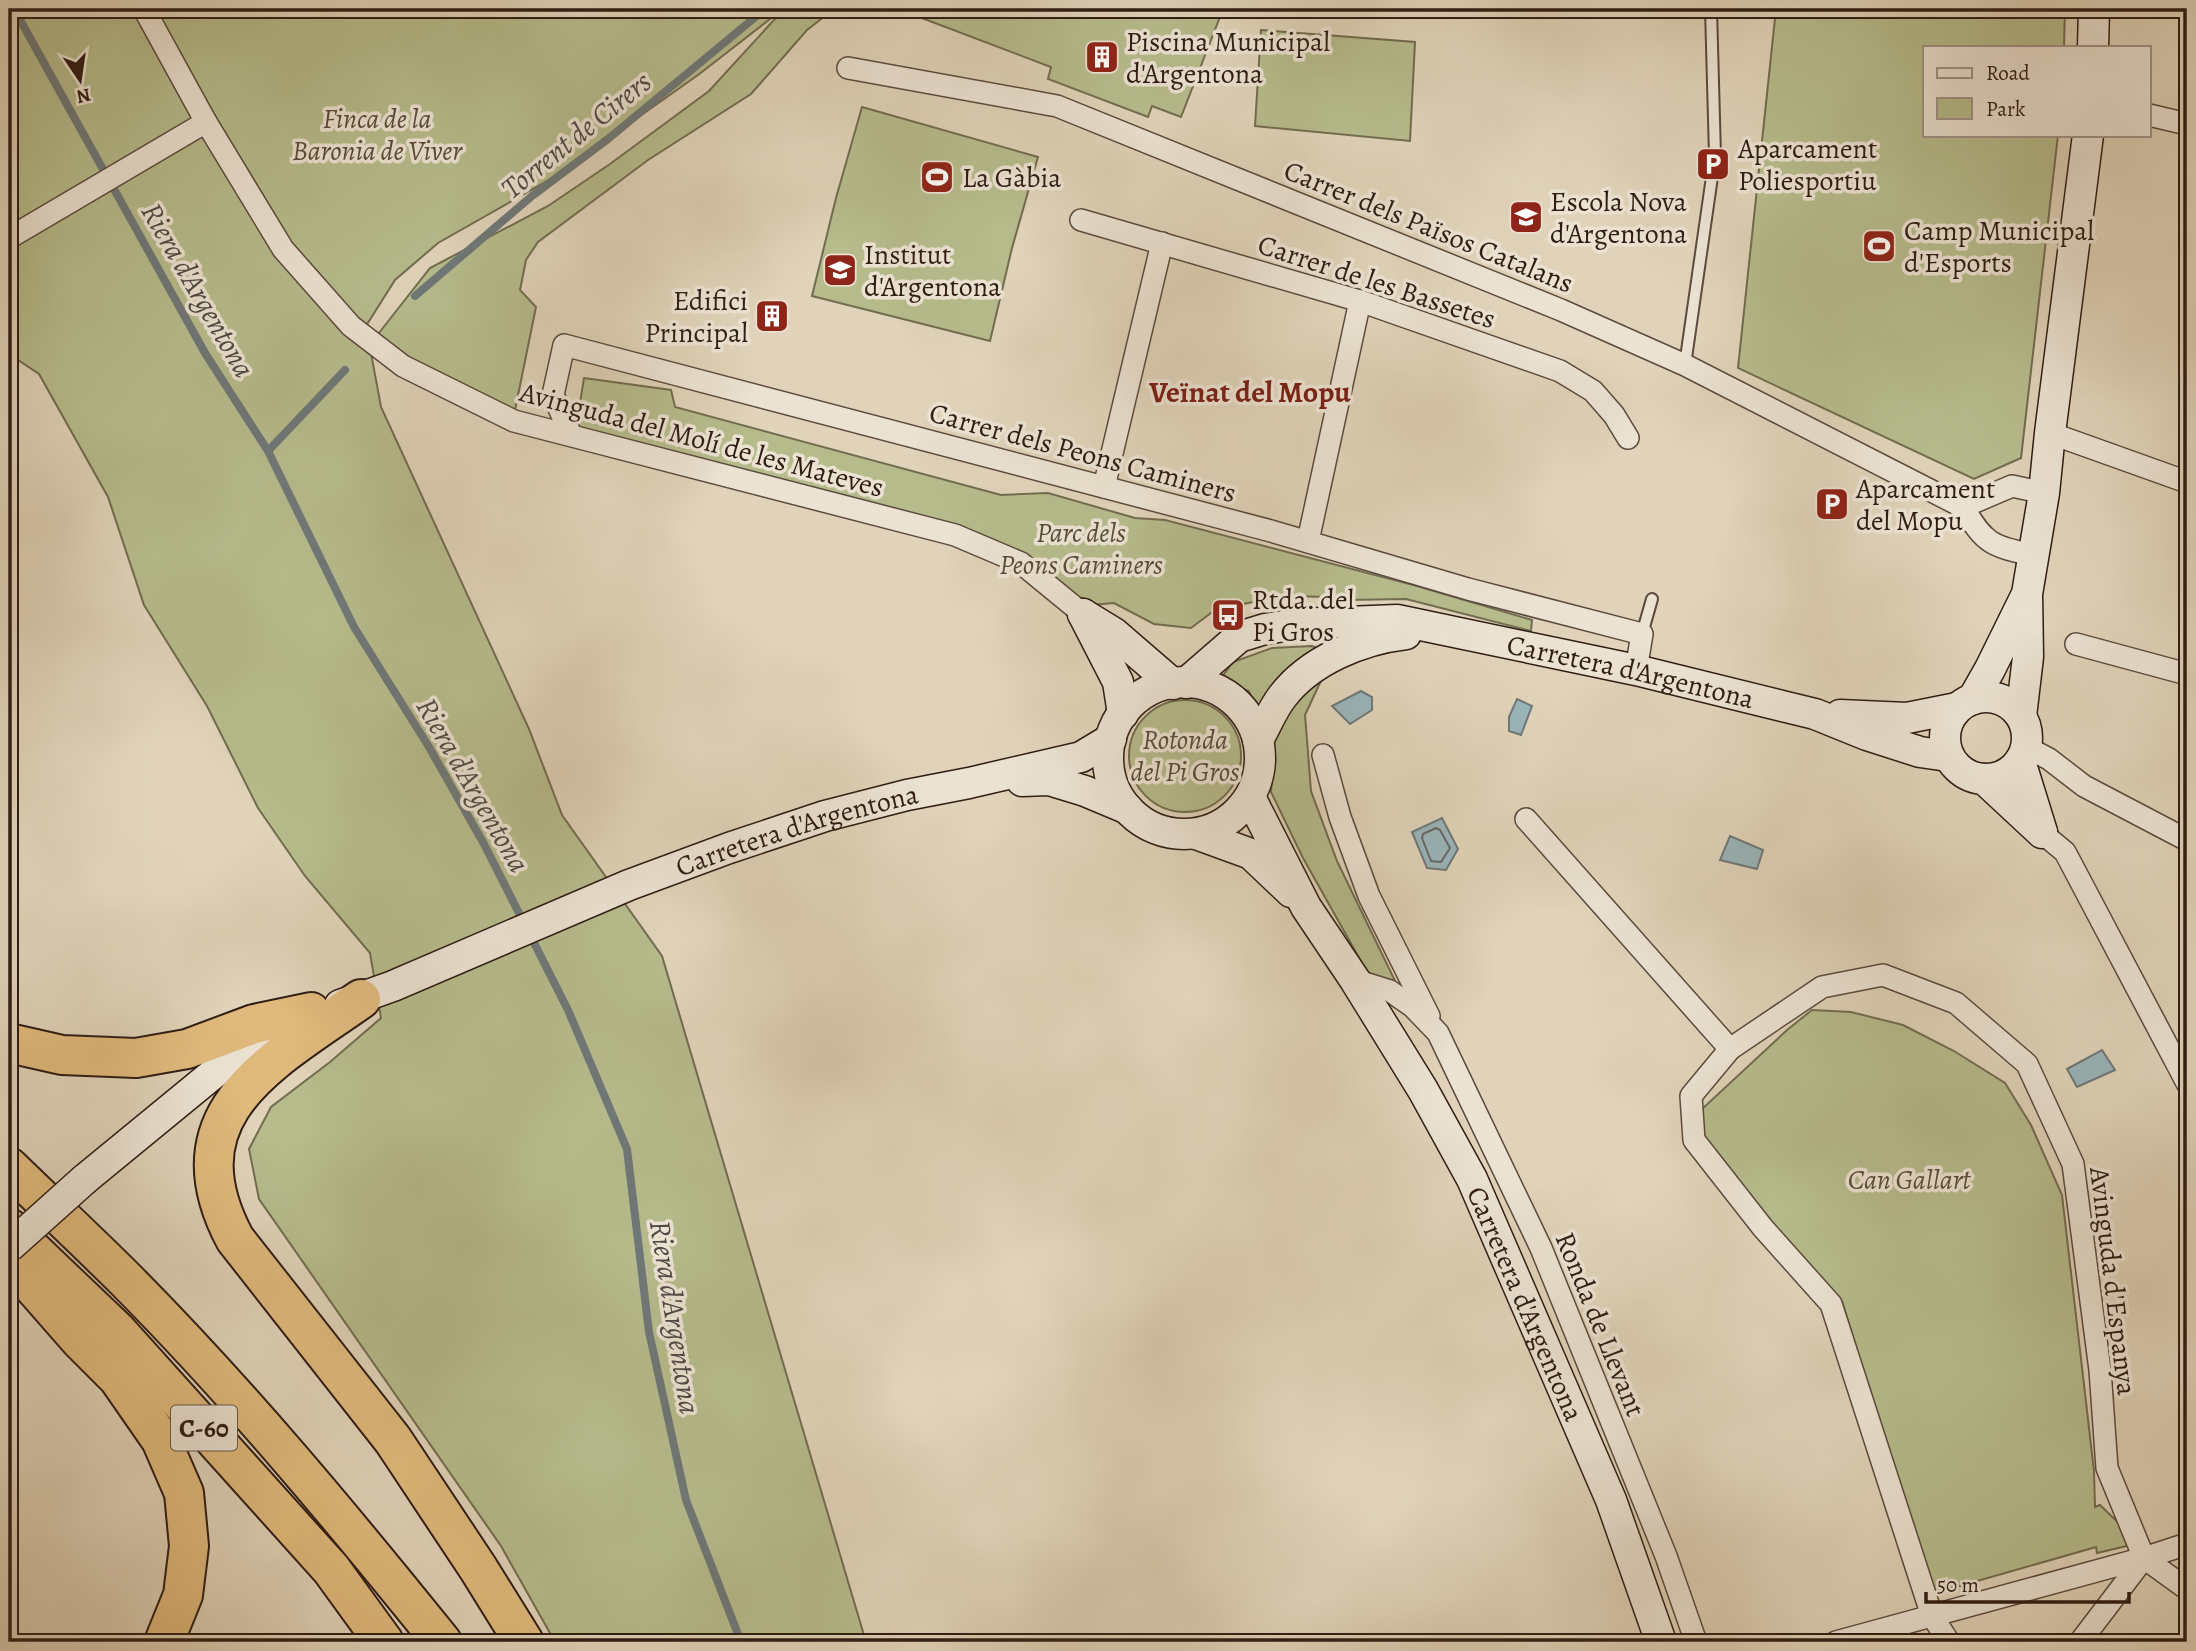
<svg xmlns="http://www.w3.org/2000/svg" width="2196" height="1651" font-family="Alegreya,serif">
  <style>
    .green { fill: #b6bb8c; stroke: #726c50; stroke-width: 2 }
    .water { fill: #99b5ba; stroke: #6f7878; stroke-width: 2 }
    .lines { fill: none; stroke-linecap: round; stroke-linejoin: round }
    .shore { stroke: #646967; stroke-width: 2 }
    .stream { stroke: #6f7878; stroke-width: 8 }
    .lane-casing { stroke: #5b4a3d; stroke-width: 14 }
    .street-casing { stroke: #5b4a3d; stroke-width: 24 }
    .secondary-casing { stroke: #2f1d14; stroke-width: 33 }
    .highway-casing { stroke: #2f1d14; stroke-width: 42 }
    .lane { stroke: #ebe2d2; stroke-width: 10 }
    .street { stroke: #ebe2d2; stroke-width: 21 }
    .secondary { stroke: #ebe2d2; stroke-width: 30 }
    .highway { stroke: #e0ba7c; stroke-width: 38 }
    .secondary-bridge-casing { stroke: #2f1d14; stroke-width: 33; stroke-linecap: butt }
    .secondary-bridge { stroke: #ebe2d2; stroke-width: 30 }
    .labels { text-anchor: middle; stroke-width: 7; stroke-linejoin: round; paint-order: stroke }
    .shield { fill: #ebe2d2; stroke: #67584d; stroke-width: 2 }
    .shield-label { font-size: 26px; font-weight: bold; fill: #2f1d14 }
    .poi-label { font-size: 28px; fill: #2f1d14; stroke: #ebe2d2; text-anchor: start }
    .park-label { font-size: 28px; font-style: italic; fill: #584c38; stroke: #ebe2d2 }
    .street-label { font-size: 28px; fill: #2f1d14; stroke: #ebe2d2 }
    .water-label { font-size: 30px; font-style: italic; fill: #4f4b46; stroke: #ebe2d2 }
    .neighbourhood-label { font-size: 30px; font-weight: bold; fill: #7a1f14; stroke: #ebe2d2 }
  </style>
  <rect width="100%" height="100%" fill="#e0d3b9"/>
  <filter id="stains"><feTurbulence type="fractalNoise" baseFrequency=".00286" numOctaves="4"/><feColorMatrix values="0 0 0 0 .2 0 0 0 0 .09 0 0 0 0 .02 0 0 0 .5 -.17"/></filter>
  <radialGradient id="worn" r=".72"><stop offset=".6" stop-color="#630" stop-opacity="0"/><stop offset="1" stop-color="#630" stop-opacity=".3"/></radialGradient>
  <!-- green -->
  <g class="green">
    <path d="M 9,9 L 783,9 L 698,75 L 554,177 L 438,243 L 395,280 L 366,326 L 381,407 L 529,729 L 562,815 L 662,956 L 866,1642 L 555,1642 L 501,1546 L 259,1199 L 249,1149 L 271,1107 L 330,1062 L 381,1018 L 370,953 L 305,876 L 258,808 L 207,706 L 144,605 L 108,497 L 39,374 L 9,354 Z"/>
    <path d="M 784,9 L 834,9 L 807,30 L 751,94 L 648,160 L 538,242 L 526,260 L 520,290 L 536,307 L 514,415 L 408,363 L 375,338 L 430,268 L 548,206 L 610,164 L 709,91 Z"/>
    <path d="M 898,9 L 1223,9 L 1181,117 L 1152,106 L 1148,117 L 1048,79 L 1051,67 Z"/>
    <path d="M 1776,9 L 2065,9 L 2064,47 L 1925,47 L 1925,135 L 2058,135 L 2021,458 L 1974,479 L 1738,368 Z"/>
    <path d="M 1261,30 L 1415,42 L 1410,141 L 1255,126 Z"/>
    <path d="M 862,107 L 1038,157 L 1012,248 L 990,341 L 812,296 L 836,198 Z"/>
    <path d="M 584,378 L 671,390 L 675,407 L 1001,495 L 1048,493 L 1135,518 L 1165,520 L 1417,586 L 1532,620 L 1531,631 L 1406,599 L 1345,600 L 1332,597 L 1281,596 L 1215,610 L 1191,628 L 1154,624 L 1114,603 L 1079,606 L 1023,555 L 576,427 Z"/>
    <path d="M 1312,646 L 1323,651 L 1261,718 L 1249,691 L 1219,681 L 1233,662 L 1272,648 Z"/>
    <path d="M 1325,672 L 1305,715 L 1311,791 L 1337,861 L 1398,987 L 1367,972 L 1303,858 L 1271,792 L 1274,757 L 1269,743 L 1285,706 Z"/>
    <circle cx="1185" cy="756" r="56"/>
    <path d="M 1812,1010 L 1851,1012 L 1903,1025 L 1954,1051 L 2005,1083 L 2031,1125 L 2062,1195 L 2094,1471 L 2095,1507 L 2100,1505 L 2128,1532 L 2135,1544 L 2097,1553 L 2096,1547 L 1925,1596 L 1912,1533 L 1842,1301 L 1832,1293 L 1694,1140 L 1701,1110 L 1787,1030 Z"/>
  </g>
  <!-- water -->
  <g class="water">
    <path d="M 1361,691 L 1372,697 L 1372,710 L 1350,724 L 1332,706 Z"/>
    <path d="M 1517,699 L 1532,706 L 1521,735 L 1509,731 L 1509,717 Z"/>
    <path d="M 1442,818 L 1458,849 L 1446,870 L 1427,868 L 1412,832 Z"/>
    <path d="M 1730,836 L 1763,850 L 1757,869 L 1720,860 Z"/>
    <path d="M 2102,1050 L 2115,1070 L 2077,1087 L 2067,1069 Z"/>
  </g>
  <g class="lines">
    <!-- shore -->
    <path class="shore" d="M 1436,828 L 1440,830 L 1450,848 L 1441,862 L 1431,861 L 1422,838 L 1423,834 Z"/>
    <!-- stream -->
    <g class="stream">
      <path d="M 14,9 L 205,353 L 268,451 L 354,627 L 429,747 L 484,844 L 568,1010 L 627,1149 L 649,1332 L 686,1500 L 741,1642"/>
      <path d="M 415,296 L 532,196 L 608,139 L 765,9"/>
      <path d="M 268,451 L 345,370"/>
    </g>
    <!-- lane casing -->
    <g class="lane-casing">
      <g id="lane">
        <path d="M 1685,365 L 1715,156 L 1711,9"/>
        <path d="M 1642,634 L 1652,599"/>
      </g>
    </g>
    <!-- street casing -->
    <g class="street-casing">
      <g id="street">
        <path d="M 144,9 L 206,122 L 283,249 L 351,326 L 403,366 L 514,421 L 955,535 L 1021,563 L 1083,614"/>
        <path d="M 848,68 L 1057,106 L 1561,310 L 1685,365 L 1963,507 C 1985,544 1991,546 2033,555"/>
        <path d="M 2149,115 L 2187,124"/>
        <path d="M 1081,220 L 1360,301 L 1560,371 L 1593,391 L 1614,415 L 1628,438"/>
        <path d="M 9,238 L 206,122"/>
        <path d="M 2050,433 L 2187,482"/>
        <path d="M 571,435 L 553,395 L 564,345 L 1271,531 L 1468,589 L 1642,634 L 1636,670"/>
        <path d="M 1104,487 L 1162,243"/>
        <path d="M 1963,507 L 2012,486 L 2044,493"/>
        <path d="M 1308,541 L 1360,301"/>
        <path d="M 2076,644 L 2187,674"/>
        <path d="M 2026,747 L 2049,759 L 2084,786 L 2187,840"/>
        <path d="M 1323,755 L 1340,817 L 1369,896 L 1429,1016"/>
        <path d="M 1526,819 L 1730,1049"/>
        <path d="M 2042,833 L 2065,852 L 2187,1083"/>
        <path d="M 1355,980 L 1390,991 L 1413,1007 L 1438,1033 L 1541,1248 L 1666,1556 L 1696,1642"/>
        <path d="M 2144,1558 L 2187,1589"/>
        <path d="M 1836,1642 L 2144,1558 L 2187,1544"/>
        <path d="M 1949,1642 L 1932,1616 L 1831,1304 L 1763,1228 L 1694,1140 L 1691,1096 L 1730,1049 L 1822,987 L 1883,975 L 1956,1003 L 2027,1064 L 2073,1164 L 2100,1370 L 2107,1468 L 2144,1558"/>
        <path d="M 2080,1642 L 2144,1558"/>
      </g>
    </g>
    <!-- secondary casing -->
    <g class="secondary-casing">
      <g id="secondary">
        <path d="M 2093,47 L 2094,9"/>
        <path d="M 1083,614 L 1114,633 L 1173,684"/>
        <path d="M 1083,614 L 1118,682 L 1123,714"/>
        <circle cx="1184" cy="758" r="76"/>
        <path id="s1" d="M 1186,683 L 1239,637 L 1265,629 L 1296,624 L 1397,620 L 1636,670 L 1782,706 L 1815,714 L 1867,735 L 1920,752 L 1948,756"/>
        <circle cx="1986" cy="738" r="41"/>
        <path d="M 1973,699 L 1990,669 L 2025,598"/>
        <path d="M 1840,715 L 1907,718 L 1957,708"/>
        <path d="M 2021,716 L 2028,657 L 2027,594 L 2044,493 L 2050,433 L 2088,135"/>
        <path d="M 1258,740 C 1266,726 1272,710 1282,697 C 1310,660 1362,639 1406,634"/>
        <path d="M 2020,761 L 2042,832"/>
        <path d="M 1984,779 L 2042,833"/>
        <path d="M 1022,781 L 1049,780 L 1085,791 L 1128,809"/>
        <path id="s2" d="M 1250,797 L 1306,907 L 1355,980 L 1423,1090 L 1472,1179 L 1611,1500 L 1661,1642"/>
        <path d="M 1196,834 L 1251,854 L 1291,892"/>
        <path id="s3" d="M 340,1005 L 393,986 L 629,885 L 729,848 L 825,816 L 907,795 L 969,783 L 1081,757 L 1111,739"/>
        <path d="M 85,1179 L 230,1060 L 290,1023"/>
      </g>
    </g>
    <!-- highway casing -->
    <g class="highway-casing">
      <g id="highway">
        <path d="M 361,999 C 272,1062 168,1113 235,1239 L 393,1440 L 478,1568 L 524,1642"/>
        <path d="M 9,1043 L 62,1055 L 136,1058 L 187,1049 L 254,1024 L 311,1012"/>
        <path d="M 9,1167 C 48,1205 88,1242 127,1281 C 240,1395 342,1518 442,1642"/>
        <path d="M 9,1228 L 117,1331 L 331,1569 L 384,1642"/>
        <path d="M 9,1259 L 80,1340 L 118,1378 L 161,1440 L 184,1493 L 189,1546 L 183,1595 L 164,1642"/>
      </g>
    </g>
    <!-- lane -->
    <use href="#lane" class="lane"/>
    <!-- street -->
    <use href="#street" class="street"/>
    <!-- secondary -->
    <use href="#secondary" class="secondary"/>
    <!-- highway -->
    <use href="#highway" class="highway"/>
    <!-- secondary-bridge casing -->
    <g class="secondary-bridge-casing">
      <path id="secondary-bridge" d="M 9,1247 L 85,1179"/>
    </g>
    <!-- secondary-bridge -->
    <use href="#secondary-bridge" class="secondary-bridge"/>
  </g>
  <!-- icons -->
  <defs>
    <g id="building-square" transform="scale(1.75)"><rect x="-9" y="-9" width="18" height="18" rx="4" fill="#8f2418" stroke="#ebe2d2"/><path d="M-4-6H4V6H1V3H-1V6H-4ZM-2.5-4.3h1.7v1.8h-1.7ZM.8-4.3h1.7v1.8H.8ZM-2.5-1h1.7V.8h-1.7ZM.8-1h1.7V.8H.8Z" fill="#fff"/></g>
    <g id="parking-square" transform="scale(1.75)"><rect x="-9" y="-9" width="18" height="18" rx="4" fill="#8f2418" stroke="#ebe2d2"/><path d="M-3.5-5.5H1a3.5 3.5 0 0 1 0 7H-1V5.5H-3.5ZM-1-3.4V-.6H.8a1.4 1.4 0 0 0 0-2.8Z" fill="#fff"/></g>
    <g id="stadium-square" transform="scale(1.75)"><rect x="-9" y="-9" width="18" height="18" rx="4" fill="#8f2418" stroke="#ebe2d2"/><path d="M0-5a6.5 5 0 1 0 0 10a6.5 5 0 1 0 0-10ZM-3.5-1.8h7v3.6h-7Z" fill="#fff"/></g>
    <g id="school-square" transform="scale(1.75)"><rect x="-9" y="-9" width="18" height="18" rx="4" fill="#8f2418" stroke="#ebe2d2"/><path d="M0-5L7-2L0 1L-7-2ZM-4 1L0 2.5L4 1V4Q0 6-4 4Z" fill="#fff"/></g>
    <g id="bus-square" transform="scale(1.75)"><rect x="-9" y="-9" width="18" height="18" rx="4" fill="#8f2418" stroke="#ebe2d2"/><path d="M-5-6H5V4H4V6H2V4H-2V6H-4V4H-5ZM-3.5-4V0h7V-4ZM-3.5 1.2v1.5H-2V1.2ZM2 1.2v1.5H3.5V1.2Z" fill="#fff"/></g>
  </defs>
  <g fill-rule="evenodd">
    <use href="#building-square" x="1102" y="57"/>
    <use href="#parking-square" x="1713" y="164"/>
    <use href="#stadium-square" x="937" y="177"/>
    <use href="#school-square" x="1526" y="217"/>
    <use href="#stadium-square" x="1879" y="246"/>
    <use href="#school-square" x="840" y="270"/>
    <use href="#building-square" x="772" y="316"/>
    <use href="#parking-square" x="1832" y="504"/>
    <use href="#bus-square" x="1228" y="615"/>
  </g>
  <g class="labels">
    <!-- shield labels -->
    <rect class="shield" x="171" y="1405.5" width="66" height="45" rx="5"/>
    <g class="shield-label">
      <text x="204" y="1437">C-60</text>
    </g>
    <!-- poi labels -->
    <g class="poi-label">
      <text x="1126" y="51">Piscina Municipal<tspan x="1126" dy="32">d'Argentona</tspan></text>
      <text x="1738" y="158">Aparcament<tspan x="1738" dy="32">Poliesportiu</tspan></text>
      <text x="962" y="187">La Gàbia</text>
      <text x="1550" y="211">Escola Nova<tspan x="1550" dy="32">d'Argentona</tspan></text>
      <text x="1904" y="240">Camp Municipal<tspan x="1904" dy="32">d'Esports</tspan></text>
      <text x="864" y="264">Institut<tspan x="864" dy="32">d'Argentona</tspan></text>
      <text x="748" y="310" text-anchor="end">Edifici<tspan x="748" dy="32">Principal</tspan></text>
      <text x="1856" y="498">Aparcament<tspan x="1856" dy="32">del Mopu</tspan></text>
      <text x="1252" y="609">Rtda. del<tspan x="1252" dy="32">Pi Gros</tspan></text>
    </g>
    <!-- park labels -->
    <g class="park-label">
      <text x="377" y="128">Finca de la<tspan x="377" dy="32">Baronia de Viver</tspan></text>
      <text x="1081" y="542">Parc dels<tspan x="1081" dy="32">Peons Caminers</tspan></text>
      <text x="1185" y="749">Rotonda<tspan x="1185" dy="32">del Pi Gros</tspan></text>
      <text x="1909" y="1189">Can Gallart</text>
    </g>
    <!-- street labels -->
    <g class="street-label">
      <text transform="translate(1429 226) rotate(22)" y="10">Carrer dels Països Catalans</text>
      <text transform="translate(1377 281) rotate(18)" y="10">Carrer de les Bassetes</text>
      <text transform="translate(702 439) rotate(15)" y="10">Avinguda del Molí de les Mateves</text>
      <text transform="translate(1083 452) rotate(15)" y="10">Carrer dels Peons Caminers</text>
      <text dy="10" stroke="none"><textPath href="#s1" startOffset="469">Carretera d'Argentona</textPath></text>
      <text dy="10" stroke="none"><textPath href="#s3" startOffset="490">Carretera d'Argentona</textPath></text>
      <text transform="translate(2114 1281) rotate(83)" y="10">Avinguda d'Espanya</text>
      <text dy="10" stroke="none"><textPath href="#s2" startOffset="578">Carretera d'Argentona</textPath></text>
      <text transform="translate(1601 1324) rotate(68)" y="10">Ronda de Llevant</text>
    </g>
    <!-- water labels -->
    <g class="water-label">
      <text transform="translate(576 135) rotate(-39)" y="10">Torrent de Cirers</text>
      <text transform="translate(198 290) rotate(60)" y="10">Riera d'Argentona</text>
      <text transform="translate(473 785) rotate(60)" y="10">Riera d'Argentona</text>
      <text transform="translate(675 1317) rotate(81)" y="10">Riera d'Argentona</text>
    </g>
    <!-- neighbourhood labels -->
    <g class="neighbourhood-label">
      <text x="1250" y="402">Veïnat del Mopu</text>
    </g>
  </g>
  <!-- margin -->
  <rect width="2196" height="1651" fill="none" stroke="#e0d3b9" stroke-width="35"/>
  <rect x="10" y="10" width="2175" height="1630" fill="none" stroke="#2f1d14" stroke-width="3.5"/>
  <rect x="18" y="18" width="2161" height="1616" fill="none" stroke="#2f1d14" stroke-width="2"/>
  <!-- legend -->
  <rect x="1923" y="46" width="228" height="91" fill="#ebe2d2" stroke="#a09386" stroke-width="2"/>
  <rect x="1937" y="68" width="35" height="10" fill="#ebe2d2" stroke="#a09386" stroke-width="2"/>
  <text x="1986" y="80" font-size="21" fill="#2f1d14">Road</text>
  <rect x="1937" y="98" width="35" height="21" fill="#b6bb8c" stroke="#a09386" stroke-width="2"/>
  <text x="1986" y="116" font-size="21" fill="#2f1d14">Park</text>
  <!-- north arrow -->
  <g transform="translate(80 80) rotate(167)" stroke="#ebe2d2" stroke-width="5" paint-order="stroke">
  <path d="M0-5L12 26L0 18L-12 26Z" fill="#2f1d14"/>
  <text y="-10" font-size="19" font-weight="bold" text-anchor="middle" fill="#2f1d14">N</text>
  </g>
  <!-- scale -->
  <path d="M1926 1592v10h203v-10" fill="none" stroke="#2f1d14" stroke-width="3.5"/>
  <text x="1937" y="1592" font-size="21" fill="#2f1d14" stroke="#ebe2d2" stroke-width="5" paint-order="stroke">50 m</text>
  <rect width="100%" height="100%" filter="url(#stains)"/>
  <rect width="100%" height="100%" fill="url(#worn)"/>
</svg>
